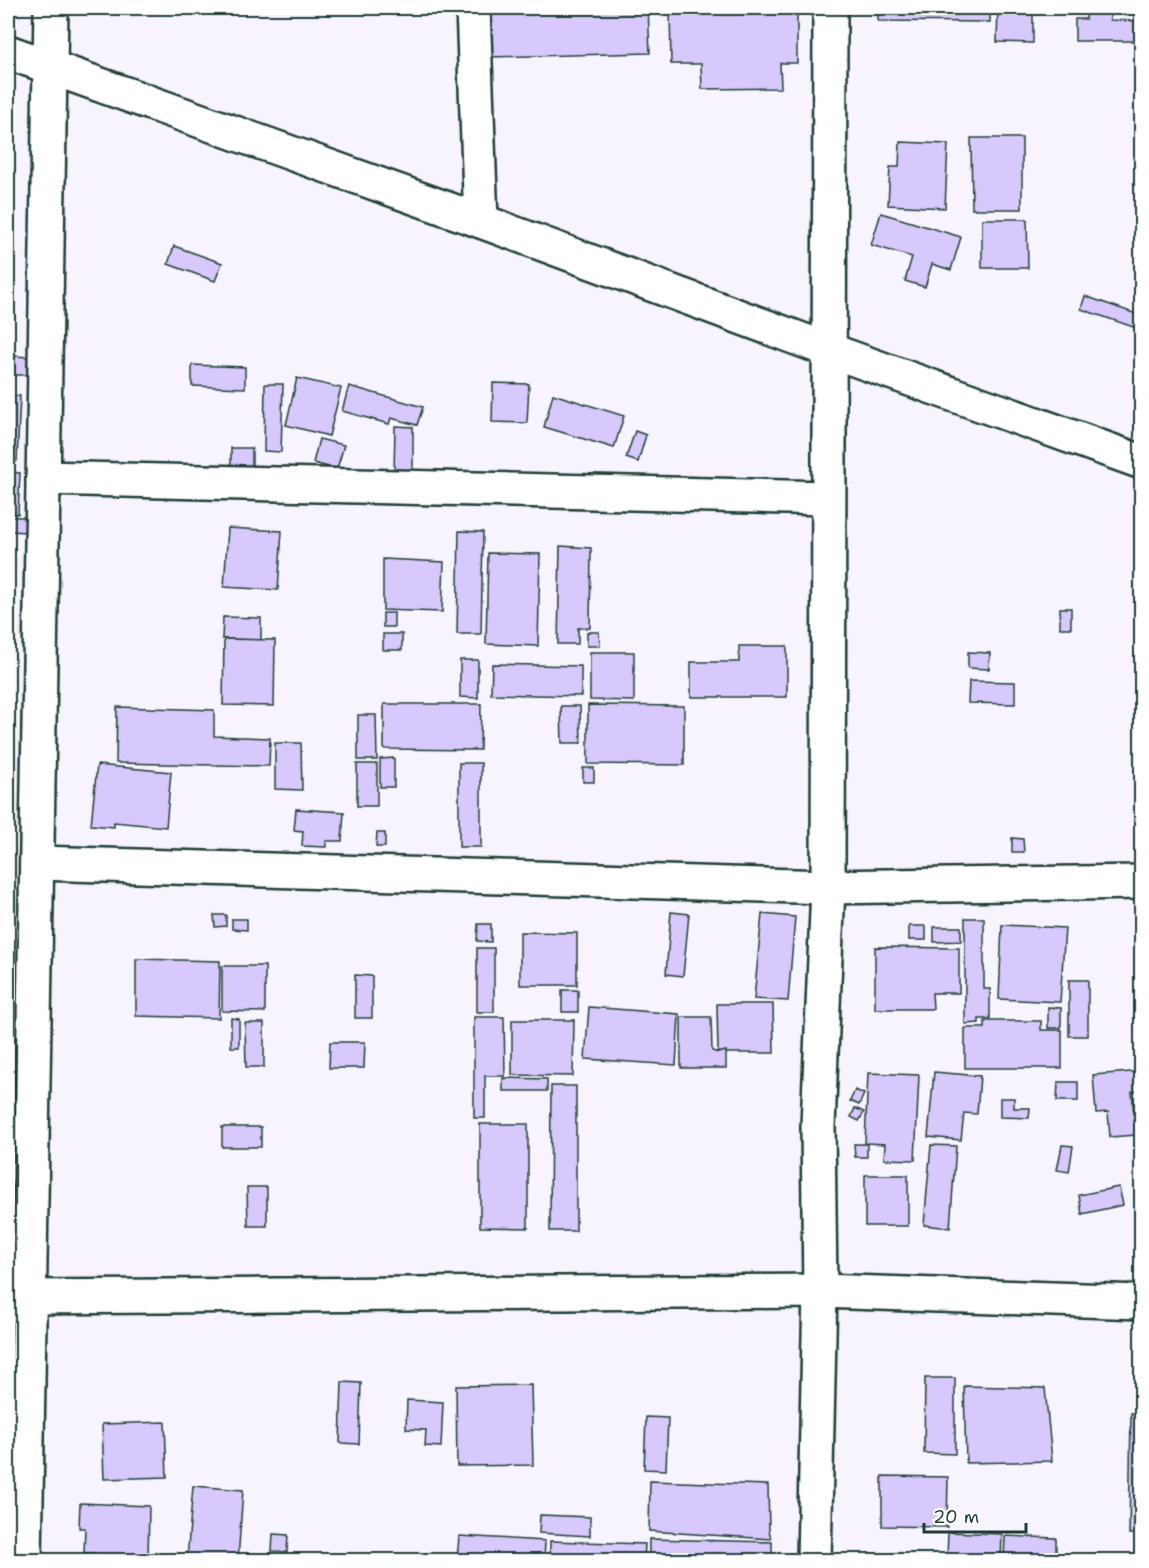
<svg xmlns="http://www.w3.org/2000/svg" width="1149" height="1568" font-family="'Shantell Sans',sans-serif">
  <style>
    .building { fill: #d7c9fb; stroke: #1f3d34; stroke-width: 1.5 }
    .lines { fill: none; stroke-linecap: round; stroke-linejoin: round }
    .minor-casing { stroke: #1f3d34; stroke-width: 38 }
    .minor { stroke: #fff; stroke-width: 33 }
  </style>
  <rect width="100%" height="100%" fill="#f7f4fe"/>
  <filter id="ink" filterUnits="userSpaceOnUse"><feTurbulence type="fractalNoise" baseFrequency=".0167" numOctaves="2"/><feDisplacementMap in="SourceGraphic" scale="12" xChannelSelector="R" yChannelSelector="G"/><feConvolveMatrix kernelMatrix="1 2 1 2 8 2 1 2 1" color-interpolation-filters="sRGB"/></filter>
  <g filter="url(#ink)">
    <!-- building -->
    <g class="building">
      <path d="M 490,8 L 648,8 L 650,53 L 491,57 Z"/>
      <path d="M 670,8 L 797,8 L 797,63 L 780,63 L 781,88 L 702,89 L 701,64 L 671,64 Z"/>
      <path d="M 878,8 L 990,8 L 990,22 L 878,21 Z"/>
      <path d="M 998,8 L 1033,8 L 1033,43 L 997,42 Z"/>
      <path d="M 1086,9 L 1110,9 L 1110,20 L 1142,21 L 1142,41 L 1075,41 L 1075,19 L 1086,19 Z"/>
      <path d="M 971,138 L 1022,138 L 1022,209 L 972,209 Z"/>
      <path d="M 900,142 L 948,144 L 945,208 L 888,205 L 890,167 L 899,167 Z"/>
      <path d="M 881,213 L 961,237 L 951,270 L 932,264 L 925,287 L 905,281 L 912,257 L 871,245 Z"/>
      <path d="M 982,219 L 1027,219 L 1028,268 L 982,268 Z"/>
      <path d="M 174,246 L 222,263 L 215,281 L 168,264 Z"/>
      <path d="M 8,259 L 13,259 L 11,304 L 8,304 Z"/>
      <path d="M 1085,296 L 1142,316 L 1142,330 L 1081,309 Z"/>
      <path d="M 14,356 L 29,357 L 28,375 L 13,375 Z"/>
      <path d="M 192,365 L 245,367 L 245,388 L 192,386 Z"/>
      <path d="M 297,378 L 341,388 L 329,436 L 286,425 Z"/>
      <path d="M 493,383 L 529,384 L 527,423 L 492,422 Z"/>
      <path d="M 265,384 L 283,384 L 281,452 L 264,451 Z"/>
      <path d="M 349,386 L 423,407 L 417,425 L 391,418 L 389,424 L 342,411 Z"/>
      <path d="M 553,394 L 624,416 L 614,448 L 544,427 Z"/>
      <path d="M 8,395 L 20,396 L 17,461 L 8,461 Z"/>
      <path d="M 395,426 L 413,427 L 413,475 L 394,474 Z"/>
      <path d="M 635,431 L 646,435 L 638,462 L 626,458 Z"/>
      <path d="M 319,439 L 344,445 L 337,469 L 313,463 Z"/>
      <path d="M 231,448 L 252,448 L 252,472 L 231,471 Z"/>
      <path d="M 8,472 L 20,473 L 18,514 L 8,513 Z"/>
      <path d="M 11,517 L 27,517 L 26,532 L 11,531 Z"/>
      <path d="M 228,528 L 282,531 L 278,590 L 224,587 Z"/>
      <path d="M 459,531 L 483,532 L 481,634 L 457,634 Z"/>
      <path d="M 560,546 L 591,548 L 590,628 L 578,628 L 578,644 L 558,644 Z"/>
      <path d="M 488,553 L 540,554 L 538,646 L 486,644 Z"/>
      <path d="M 383,559 L 444,562 L 442,612 L 383,610 Z"/>
      <rect x="1060" y="608" width="11" height="20"/>
      <rect x="383" y="613" width="11" height="14"/>
      <path d="M 223,617 L 261,618 L 261,640 L 222,639 Z"/>
      <path d="M 587,632 L 599,632 L 600,646 L 587,646 Z"/>
      <rect x="383" y="634" width="19" height="16"/>
      <path d="M 224,639 L 275,640 L 274,706 L 223,705 Z"/>
      <path d="M 739,646 L 787,646 L 787,697 L 691,697 L 691,662 L 739,662 Z"/>
      <path d="M 590,652 L 634,652 L 634,701 L 590,700 Z"/>
      <path d="M 968,652 L 990,653 L 989,669 L 968,668 Z"/>
      <path d="M 460,660 L 478,660 L 478,698 L 460,697 Z"/>
      <path d="M 492,664 L 581,666 L 581,696 L 491,694 Z"/>
      <path d="M 969,681 L 1015,682 L 1015,704 L 968,703 Z"/>
      <path d="M 384,704 L 481,704 L 480,750 L 384,749 Z"/>
      <path d="M 588,705 L 684,706 L 684,765 L 588,764 Z"/>
      <path d="M 561,706 L 580,706 L 581,743 L 562,743 Z"/>
      <path d="M 117,707 L 214,710 L 214,736 L 270,738 L 269,766 L 116,763 Z"/>
      <path d="M 358,715 L 376,715 L 377,760 L 358,760 Z"/>
      <path d="M 275,743 L 301,743 L 302,790 L 275,789 Z"/>
      <path d="M 394,758 L 394,787 L 380,787 L 380,759 Z"/>
      <rect x="459" y="763" width="22" height="84"/>
      <rect x="357" y="764" width="20" height="42"/>
      <path d="M 97,765 L 171,772 L 166,827 L 114,822 L 114,827 L 91,825 Z"/>
      <rect x="583" y="768" width="11" height="14"/>
      <path d="M 296,809 L 344,812 L 342,841 L 326,841 L 326,847 L 302,846 L 303,831 L 294,830 Z"/>
      <path d="M 377,833 L 385,833 L 385,847 L 376,847 Z"/>
      <path d="M 1012,838 L 1023,839 L 1024,852 L 1012,852 Z"/>
      <path d="M 671,912 L 689,914 L 683,976 L 666,974 Z"/>
      <path d="M 762,914 L 795,917 L 788,1001 L 754,999 Z"/>
      <path d="M 214,915 L 226,915 L 226,926 L 215,927 Z"/>
      <path d="M 965,918 L 984,918 L 984,989 L 990,989 L 990,1019 L 979,1019 L 979,1023 L 965,1024 Z"/>
      <path d="M 232,919 L 247,919 L 247,930 L 232,929 Z"/>
      <path d="M 478,924 L 491,924 L 491,942 L 477,941 Z"/>
      <path d="M 1002,925 L 1065,928 L 1060,1002 L 999,999 Z"/>
      <rect x="909" y="926" width="17" height="14"/>
      <path d="M 934,927 L 961,927 L 961,941 L 934,942 Z"/>
      <path d="M 520,932 L 577,933 L 577,985 L 520,985 Z"/>
      <path d="M 875,947 L 959,948 L 959,993 L 932,993 L 933,1009 L 875,1009 Z"/>
      <rect x="477" y="948" width="17" height="64"/>
      <path d="M 136,959 L 220,961 L 219,1018 L 136,1016 Z"/>
      <path d="M 222,966 L 265,966 L 265,1012 L 222,1011 Z"/>
      <path d="M 355,975 L 372,976 L 372,1018 L 355,1018 Z"/>
      <rect x="1069" y="980" width="19" height="56"/>
      <rect x="562" y="990" width="16" height="22"/>
      <path d="M 717,1004 L 773,1004 L 774,1053 L 718,1053 Z"/>
      <path d="M 589,1007 L 679,1014 L 676,1065 L 585,1059 Z"/>
      <path d="M 1048,1007 L 1061,1008 L 1061,1028 L 1048,1028 Z"/>
      <path d="M 474,1017 L 504,1017 L 505,1076 L 485,1076 L 485,1118 L 474,1118 Z"/>
      <path d="M 681,1017 L 711,1017 L 712,1051 L 718,1053 L 726,1051 L 726,1068 L 681,1068 Z"/>
      <path d="M 231,1018 L 239,1019 L 239,1047 L 231,1047 Z"/>
      <path d="M 512,1020 L 574,1020 L 573,1076 L 512,1075 Z"/>
      <path d="M 985,1021 L 1041,1021 L 1041,1030 L 1062,1030 L 1062,1068 L 965,1068 L 965,1028 L 985,1028 Z"/>
      <path d="M 245,1023 L 264,1023 L 264,1067 L 246,1067 Z"/>
      <path d="M 330,1042 L 365,1042 L 364,1068 L 329,1068 Z"/>
      <rect x="8" y="1044" width="2" height="50"/>
      <path d="M 934,1072 L 980,1076 L 977,1114 L 964,1113 L 961,1140 L 928,1137 Z"/>
      <path d="M 1131,1072 L 1137,1072 L 1139,1091 L 1132,1092 L 1136,1135 L 1110,1137 L 1108,1112 L 1096,1113 L 1093,1075 Z"/>
      <path d="M 868,1073 L 919,1075 L 915,1160 L 884,1159 L 885,1144 L 865,1143 Z"/>
      <path d="M 503,1078 L 547,1079 L 547,1091 L 503,1091 Z"/>
      <path d="M 1058,1082 L 1078,1082 L 1078,1101 L 1057,1101 Z"/>
      <path d="M 551,1086 L 576,1086 L 576,1231 L 550,1231 Z"/>
      <path d="M 855,1090 L 864,1094 L 859,1105 L 850,1101 Z"/>
      <path d="M 1000,1098 L 1014,1098 L 1014,1108 L 1030,1108 L 1029,1118 L 1000,1117 Z"/>
      <path d="M 855,1108 L 864,1112 L 859,1121 L 851,1117 Z"/>
      <path d="M 480,1124 L 528,1124 L 528,1228 L 480,1227 Z"/>
      <rect x="222" y="1127" width="39" height="20"/>
      <path d="M 854,1144 L 867,1144 L 867,1157 L 855,1157 Z"/>
      <path d="M 931,1145 L 956,1146 L 950,1228 L 924,1225 Z"/>
      <path d="M 1062,1145 L 1073,1146 L 1069,1172 L 1057,1170 Z"/>
      <rect x="865" y="1175" width="43" height="51"/>
      <path d="M 247,1187 L 267,1187 L 267,1226 L 248,1226 Z"/>
      <path d="M 1119,1187 L 1123,1205 L 1082,1214 L 1079,1195 Z"/>
      <path d="M 925,1378 L 955,1378 L 955,1454 L 924,1453 Z"/>
      <path d="M 342,1382 L 361,1383 L 359,1444 L 340,1443 Z"/>
      <path d="M 531,1385 L 533,1465 L 457,1466 L 456,1386 Z"/>
      <path d="M 964,1386 L 1045,1388 L 1052,1461 L 966,1463 Z"/>
      <path d="M 407,1400 L 443,1402 L 441,1447 L 425,1446 L 426,1430 L 406,1429 Z"/>
      <path d="M 1131,1413 L 1142,1413 L 1142,1534 L 1129,1534 Z"/>
      <path d="M 646,1417 L 668,1418 L 666,1470 L 644,1469 Z"/>
      <path d="M 165,1422 L 167,1477 L 104,1479 L 102,1424 Z"/>
      <path d="M 882,1476 L 948,1477 L 947,1527 L 882,1526 Z"/>
      <path d="M 650,1481 L 768,1485 L 769,1530 L 771,1539 L 649,1531 Z"/>
      <path d="M 193,1486 L 243,1490 L 238,1560 L 187,1560 Z"/>
      <path d="M 80,1503 L 149,1506 L 148,1560 L 95,1560 L 95,1553 L 84,1553 L 85,1528 L 79,1528 Z"/>
      <path d="M 540,1515 L 590,1517 L 590,1536 L 539,1533 Z"/>
      <path d="M 948,1532 L 1002,1534 L 1001,1560 L 947,1560 Z"/>
      <path d="M 273,1534 L 288,1535 L 287,1552 L 272,1551 Z"/>
      <path d="M 459,1536 L 545,1541 L 544,1560 L 457,1560 Z"/>
      <path d="M 1005,1536 L 1056,1538 L 1056,1560 L 1004,1560 Z"/>
      <path d="M 649,1539 L 772,1542 L 772,1560 L 649,1560 Z"/>
      <path d="M 550,1541 L 645,1544 L 644,1560 L 550,1560 Z"/>
      <path d="M 288,1556 L 336,1558 L 336,1560 L 288,1560 Z"/>
    </g>
    <g class="lines">
      <!-- minor casing -->
      <g class="minor-casing">
        <g id="minor">
          <path d="M 473,8 L 481,221"/>
          <path d="M 8,52 L 481,221 L 829,350 L 1142,462"/>
          <path d="M 43,478 L 828,498"/>
          <path d="M 37,863 L 828,887 L 1142,882"/>
          <path d="M 8,1295 L 30,1297 L 820,1291 L 1142,1302"/>
          <path d="M 25,1560 L 51,8"/>
          <path d="M 814,1560 L 820,1291 L 818,1126 L 828,887 L 830,8"/>
        </g>
      </g>
      <!-- minor -->
      <use href="#minor" class="minor"/>
    </g>
  </g>
  <!-- margin -->
  <rect width="1149" height="1568" fill="none" stroke="#fff" stroke-width="30"/>
  <rect x="15" y="15" width="1119" height="1538" fill="none" stroke="#1f3d34" stroke-width="2" filter="url(#ink)"/>
  <!-- scale -->
  <path d="M924 1523v9h102v-9" fill="none" stroke="#1f3d34" stroke-width="3"/>
  <text x="933" y="1523" font-size="18" fill="#1f3d34" stroke="#ffffff" stroke-width="4.5" paint-order="stroke">20 m</text>
</svg>
